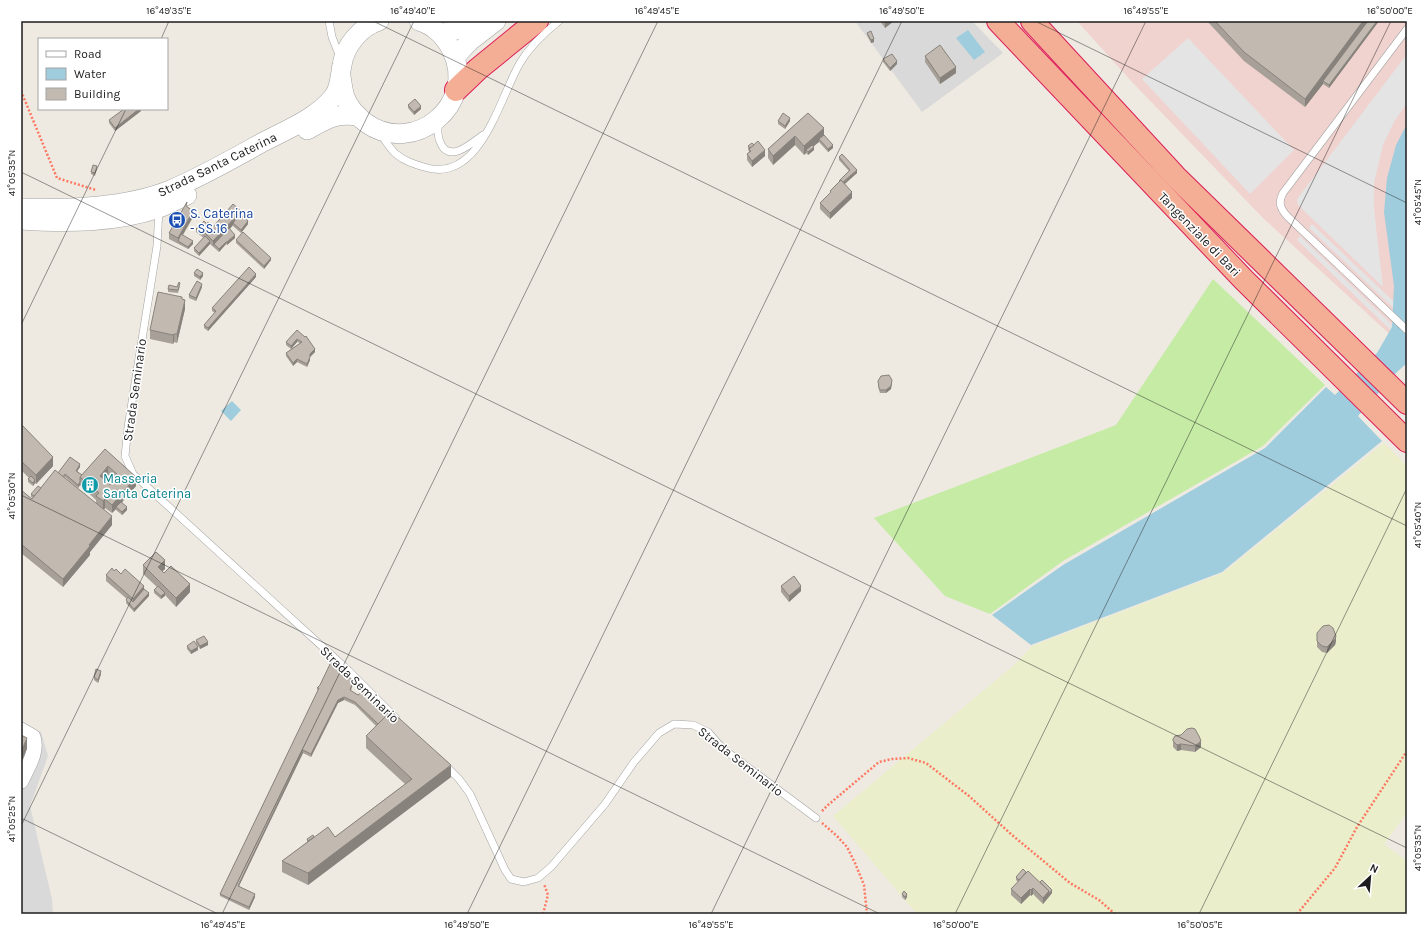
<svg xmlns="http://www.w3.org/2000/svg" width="1428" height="935" font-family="Karla,sans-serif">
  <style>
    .residential { fill: #dad9d9 }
    .commercial { fill: #f0d2cf }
    .farmland { fill: #eaeecb }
    .grass { fill: #c5eba5 }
    .parking { fill: #e4e4e4 }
    .water { fill: #a0cddd }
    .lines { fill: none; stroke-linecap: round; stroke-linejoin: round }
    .service-casing { stroke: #a3a3a3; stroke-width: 8 }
    .minor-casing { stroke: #a3a3a3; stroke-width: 16 }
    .tertiary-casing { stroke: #a3a3a3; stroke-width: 20 }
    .trunk-casing { stroke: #dc1e59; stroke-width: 24 }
    .path { stroke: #fe7862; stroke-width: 2.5; stroke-dasharray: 2 2; stroke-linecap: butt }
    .service { stroke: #fff; stroke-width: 7 }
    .minor { stroke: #fff; stroke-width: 15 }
    .tertiary { stroke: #fff; stroke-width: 19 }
    .trunk { stroke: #f4ae96; stroke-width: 22 }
    .wall { fill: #a7a098; fill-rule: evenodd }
    .shaded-wall { fill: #88827c }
    .building { fill: #c2bab1; stroke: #88827c; fill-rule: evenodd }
    .ticks { fill: none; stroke: #1c1c1c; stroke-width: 1; stroke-opacity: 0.45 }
    .labels { text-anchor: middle; stroke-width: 3; stroke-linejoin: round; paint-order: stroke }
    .street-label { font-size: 13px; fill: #1c1c1c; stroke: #fff }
    .transit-label { font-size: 13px; fill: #164399; stroke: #fff; text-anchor: start }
    .culture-label { font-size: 13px; fill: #0d838f; stroke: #fff; text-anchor: start }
    .neatline { fill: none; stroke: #1c1c1c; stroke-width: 1.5 }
    .ticks-label { font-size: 10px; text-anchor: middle; fill: #1c1c1c }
  </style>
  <rect width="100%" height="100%" fill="#eeeae1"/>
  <!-- residential -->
  <g class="residential">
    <path d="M 855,21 L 972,21 L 1003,53 L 922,112 Z"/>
    <path d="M 21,724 L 41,732 L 48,756 L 30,806 L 52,899 L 53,914 L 21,914 Z"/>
  </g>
  <!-- commercial -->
  <path class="commercial" d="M 1077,21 L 1407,21 L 1407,350 L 1263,218 L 1133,83 Z"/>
  <!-- farmland -->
  <path class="farmland" d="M 1384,443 L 1407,466 L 1407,813 L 1384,844 L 1407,861 L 1407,914 L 917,914 L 833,816 L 1014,665 L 1032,646 L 1223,573 Z"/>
  <!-- grass -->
  <path class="grass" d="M 1213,279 L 1325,385 L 1263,446 L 1063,561 L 990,614 L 945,596 L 874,518 L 1116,425 Z"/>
  <!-- parking -->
  <g class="parking">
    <path d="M 1188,38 L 1294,150 L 1250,194 L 1142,79 Z"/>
    <path d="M 1407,54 L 1407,103 L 1394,122 L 1383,145 L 1374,183 L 1374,206 L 1376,227 L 1383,287 L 1298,205 L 1297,201 L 1297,199 Z"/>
    <path d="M 1312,224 L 1407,314 L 1407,321 L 1309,228 Z"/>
    <path d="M 1300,236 L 1407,339 L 1407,346 L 1297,240 Z"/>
  </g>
  <!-- water -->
  <g class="water">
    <path d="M 968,30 L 985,52 L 974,60 L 956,38 Z"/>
    <path d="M 1407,124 L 1407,363 L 1397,372 L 1358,416 L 1382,441 L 1222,572 L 1031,645 L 992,615 L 1063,565 L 1265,448 L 1326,387 L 1335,395 L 1377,353 L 1392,327 L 1394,286 L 1384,212 L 1387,178 L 1396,145 Z"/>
    <path d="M 232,401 L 241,410 L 231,421 L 221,411 Z"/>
  </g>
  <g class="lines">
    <!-- service casing -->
    <g class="service-casing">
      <g id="service">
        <path d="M 329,21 L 332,37 L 340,57"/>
        <path d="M 1407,29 L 1283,193 C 1278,202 1280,208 1287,216 L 1407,330"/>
        <path d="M 439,122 C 437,130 437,136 441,144 C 450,163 472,143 483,135"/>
        <path d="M 381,135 C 386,141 390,149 396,154 C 404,161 414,164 424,167 C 480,185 499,99 520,63 C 530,46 544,33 559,21"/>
        <path d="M 159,209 L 157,246 L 128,427 L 125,456 L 133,474 L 349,671 L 396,718"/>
        <path d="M 444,764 L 459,779 L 470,794 L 505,870 L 511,879 L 524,882 L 538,878 L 551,867 L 605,804 L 634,762 L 659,733 L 674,724 L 693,725 L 708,732 L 722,748 L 816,818"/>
      </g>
    </g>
    <!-- minor casing -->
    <g class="minor-casing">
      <path id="minor" d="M 21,730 L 33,737 C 38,752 27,768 21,781"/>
    </g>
    <!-- tertiary casing -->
    <g class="tertiary-casing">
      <g id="tertiary">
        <path d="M 441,34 L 462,28 L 475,21"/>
        <path d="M 455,57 L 470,41 L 496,21"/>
        <path d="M 341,76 C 342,83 343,91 345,97 C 349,108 358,117 366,123 C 414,157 478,104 452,51 C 446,38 434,25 419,21"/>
        <path d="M 307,130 C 327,119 335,113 358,116"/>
        <path d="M 21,208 C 67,210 128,207 170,190 C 203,176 234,158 265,141 C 288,129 316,118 333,97 C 340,89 340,75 342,65 C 345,46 360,27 379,21"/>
        <path d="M 21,220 C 67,223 115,223 159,208 C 169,204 178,199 187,195"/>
      </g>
    </g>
    <!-- trunk casing -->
    <g class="trunk-casing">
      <g id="trunk">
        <path d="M 998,21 L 1244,280 L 1407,441"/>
        <path d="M 1032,21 L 1175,176 L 1407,403"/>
        <path d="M 456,90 L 478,69 L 537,21"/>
      </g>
    </g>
    <!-- path -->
    <g class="path">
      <path d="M 21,91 L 57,178 L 96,190"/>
      <path d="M 822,811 L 828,805 L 879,762 L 892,759 L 908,758 L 926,763 L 969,796 L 1012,835 L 1070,883 L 1099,900 L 1115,914"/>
      <path d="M 822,823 L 837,836 L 847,847 L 855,863 L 864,885 L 867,914"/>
      <path d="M 543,914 L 548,895 L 544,884"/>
      <path d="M 1297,914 L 1335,868 L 1357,827 L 1407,751"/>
    </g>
    <!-- service -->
    <use href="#service" class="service"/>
    <!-- minor -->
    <use href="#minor" class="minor"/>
    <!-- tertiary -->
    <use href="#tertiary" class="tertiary"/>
    <!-- trunk -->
    <use href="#trunk" class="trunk"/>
  </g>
  <!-- wall -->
  <g class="wall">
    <path d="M 880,21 L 894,21 L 885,28 Z"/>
    <path d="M 1207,21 L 1379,21 L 1329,88 L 1323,84 L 1305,107 L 1244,61 Z"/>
    <path d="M 867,33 L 874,42 L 871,43 L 867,35 Z"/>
    <path d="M 925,56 L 956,73 L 940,84 L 925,62 Z"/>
    <path d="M 883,59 L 897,64 L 890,71 L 883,62 Z"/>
    <path d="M 408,105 L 421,109 L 414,115 L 408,108 Z"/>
    <path d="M 141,109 L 141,111 L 115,131 L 109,123 L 109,120 Z"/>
    <path d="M 808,113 L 833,148 L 828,152 L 819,142 L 813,146 L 814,150 L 808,155 L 806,153 L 804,155 L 795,145 L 773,165 L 768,158 L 768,149 Z"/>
    <path d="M 778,121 L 790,121 L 785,129 L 778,124 Z"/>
    <path d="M 748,146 L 765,156 L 752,167 L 747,160 L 747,154 L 749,152 L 748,149 Z"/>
    <path d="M 839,157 L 857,173 L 845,184 L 852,198 L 830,219 L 820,209 L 820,203 L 830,194 L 830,191 L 839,182 L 839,181 L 849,171 L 839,160 Z"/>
    <path d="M 97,169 L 95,176 L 91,174 L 91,172 Z"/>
    <path d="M 187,207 L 193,217 L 183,235 L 193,244 L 188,249 L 169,239 L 169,233 Z"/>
    <path d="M 241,215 L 248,224 L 241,233 L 233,226 L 233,225 L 230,229 L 235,238 L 227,245 L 226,244 L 219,252 L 210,244 L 199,256 L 194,251 L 194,248 L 204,238 L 196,232 L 196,229 L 207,224 L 213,227 Z"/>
    <path d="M 236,240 L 271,260 L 264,269 L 236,243 Z"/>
    <path d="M 194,273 L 203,276 L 200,280 L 194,276 Z"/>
    <path d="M 256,277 L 208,331 L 204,328 L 204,325 L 215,313 L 212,311 L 212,308 Z"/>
    <path d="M 180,286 L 178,293 L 168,292 L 168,289 Z"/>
    <path d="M 202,287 L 196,301 L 189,298 L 189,295 Z"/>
    <path d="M 182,299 L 185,309 L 177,343 L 174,342 L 173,344 L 150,339 L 150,330 Z"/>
    <path d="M 297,330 L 315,352 L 310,357 L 310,360 L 307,367 L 297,362 L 293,366 L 286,356 L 286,353 L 300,343 L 297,342 L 291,349 L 286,345 L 286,342 Z"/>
    <path d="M 878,381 L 892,383 L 891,389 L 886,393 L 880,393 L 879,390 Z"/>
    <path d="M 21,425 L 53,466 L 36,484 L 35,483 L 33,486 L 28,482 L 28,479 L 29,478 L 21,470 Z"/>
    <path d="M 105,449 L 136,486 L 122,502 L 127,510 L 122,515 L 116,510 L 116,509 L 112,513 L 105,508 L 104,510 L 112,525 L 90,552 L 90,555 L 63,587 L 21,553 L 21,490 L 32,499 L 33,498 L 31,497 L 31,494 L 41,488 L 58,473 L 80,467 L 77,471 L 82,475 ZM 108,475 L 114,481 L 110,485 L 104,480 ZM 65,477 L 78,488 L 80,485 L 96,500 L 96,504 L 65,478 Z"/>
    <path d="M 143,565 L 165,569 L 162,571 L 190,592 L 176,607 L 165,595 L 161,599 L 154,593 L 154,590 L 157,587 L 143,574 Z"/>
    <path d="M 114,571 L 121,574 L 144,589 L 149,596 L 134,612 L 126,603 L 127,599 L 106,581 L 106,575 Z"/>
    <path d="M 781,586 L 801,591 L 789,602 L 781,592 Z"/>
    <path d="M 1317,633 L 1336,641 L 1335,645 L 1327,653 L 1322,652 L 1317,647 Z"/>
    <path d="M 196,640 L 208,645 L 200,649 L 196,643 Z"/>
    <path d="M 187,646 L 198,650 L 191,654 L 187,649 Z"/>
    <path d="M 101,674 L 98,683 L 94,680 L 94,677 Z"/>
    <path d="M 353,684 L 351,691 L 451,777 L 308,885 L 282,872 L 282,861 L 307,842 L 307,839 L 314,837 L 335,837 L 405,784 L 366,748 L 366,736 L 376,726 L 355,705 L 344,700 L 338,703 L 311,757 L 303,753 L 239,886 L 255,897 L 249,910 L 220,896 L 220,894 L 318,691 L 317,688 Z"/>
    <path d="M 1173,739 L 1201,747 L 1195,752 L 1181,750 L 1177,751 L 1173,747 Z"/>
    <path d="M 1016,877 L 1052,893 L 1043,904 L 1033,894 L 1031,896 L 1030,895 L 1021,904 L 1011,895 L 1011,889 L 1018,882 L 1016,880 Z"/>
    <path d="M 902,894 L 907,897 L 905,900 L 902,897 Z"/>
  </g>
  <!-- shaded-wall -->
  <g class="shaded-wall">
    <path d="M 886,21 L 894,21 L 885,28 L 885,22 Z"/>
    <path d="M 1363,21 L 1370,21 L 1323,81 L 1323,84 L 1305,107 L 1305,99 Z"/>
    <path d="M 1377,21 L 1379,21 L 1329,88 L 1329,85 Z"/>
    <path d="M 874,39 L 874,42 L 871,43 L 871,40 Z"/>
    <path d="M 897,61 L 897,64 L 890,71 L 890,68 Z"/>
    <path d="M 956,67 L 956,73 L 940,84 L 940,78 Z"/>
    <path d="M 421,106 L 421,109 L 414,115 L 414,112 Z"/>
    <path d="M 139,109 L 141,109 L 141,111 L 115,131 L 115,128 Z"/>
    <path d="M 790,118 L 790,121 L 785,129 L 785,126 Z"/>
    <path d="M 824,128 L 824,137 L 819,139 L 819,142 L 808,151 L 806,150 L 806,153 L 804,155 L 804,146 Z"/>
    <path d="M 795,136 L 795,145 L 773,165 L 773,156 Z"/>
    <path d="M 833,145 L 833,148 L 828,152 L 828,149 Z"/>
    <path d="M 814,147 L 814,150 L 808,155 L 808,152 Z"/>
    <path d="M 765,150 L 765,156 L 752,167 L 752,161 Z"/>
    <path d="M 857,170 L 857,173 L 842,186 L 842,184 Z"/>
    <path d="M 852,192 L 852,198 L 830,219 L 830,213 Z"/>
    <path d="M 193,211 L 193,217 L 179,241 L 178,241 L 178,244 L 178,238 Z"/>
    <path d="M 241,211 L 241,216 L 233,223 L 233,225 L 215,245 L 214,244 L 213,247 L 213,241 Z"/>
    <path d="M 248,221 L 248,224 L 241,233 L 241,230 Z"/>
    <path d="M 235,235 L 235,238 L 227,245 L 227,242 Z"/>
    <path d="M 193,241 L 193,244 L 188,249 L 188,247 Z"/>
    <path d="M 210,241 L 210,244 L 199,256 L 199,253 Z"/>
    <path d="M 226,242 L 226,244 L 219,252 L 219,249 Z"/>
    <path d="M 271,258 L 271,260 L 264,269 L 264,266 Z"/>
    <path d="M 203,273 L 203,276 L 200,280 L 200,277 Z"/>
    <path d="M 256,274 L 256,277 L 208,331 L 208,328 Z"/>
    <path d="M 202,284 L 202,287 L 196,301 L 196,298 Z"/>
    <path d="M 185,300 L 185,309 L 177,343 L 177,334 Z"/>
    <path d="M 174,334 L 174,342 L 173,344 L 173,335 Z"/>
    <path d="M 297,339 L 297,342 L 291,349 L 291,346 Z"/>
    <path d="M 315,349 L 315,352 L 310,357 L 310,354 Z"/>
    <path d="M 310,357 L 310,360 L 307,367 L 307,364 Z"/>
    <path d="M 297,359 L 297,362 L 293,366 L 293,363 Z"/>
    <path d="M 892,380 L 891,389 L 886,393 L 886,390 Z"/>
    <path d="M 53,457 L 53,466 L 36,484 L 36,475 Z"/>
    <path d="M 80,464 L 80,467 L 76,473 L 76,471 Z"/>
    <path d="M 108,466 L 108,475 L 100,485 L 100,476 Z"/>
    <path d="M 136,477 L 136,486 L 117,508 L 116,507 L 116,509 L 112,513 L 112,505 Z"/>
    <path d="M 35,480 L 35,483 L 33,486 L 33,483 Z"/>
    <path d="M 80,482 L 80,485 L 78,488 L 78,485 Z"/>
    <path d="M 105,499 L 105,508 L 103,510 L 103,501 Z"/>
    <path d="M 127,507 L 127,510 L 122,515 L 122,512 Z"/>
    <path d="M 112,516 L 112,525 L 90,552 L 90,555 L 63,587 L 63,579 L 89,545 Z"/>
    <path d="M 165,560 L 165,569 L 158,576 L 158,567 Z"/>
    <path d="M 190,584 L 190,592 L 176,607 L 176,598 Z"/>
    <path d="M 144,586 L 144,592 L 133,605 L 133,599 Z"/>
    <path d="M 801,586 L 801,591 L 789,602 L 789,596 Z"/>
    <path d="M 149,593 L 149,596 L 134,612 L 134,609 Z"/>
    <path d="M 165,593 L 165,596 L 161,599 L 161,596 Z"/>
    <path d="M 1336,636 L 1336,641 L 1335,645 L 1327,653 L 1327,647 Z"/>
    <path d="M 208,642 L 208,645 L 200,649 L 200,646 Z"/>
    <path d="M 198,647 L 198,650 L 191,654 L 191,651 Z"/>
    <path d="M 101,671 L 101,674 L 98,683 L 98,680 Z"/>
    <path d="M 344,697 L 344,700 L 338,703 L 311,757 L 311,754 L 338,700 Z"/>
    <path d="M 27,738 L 27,749 L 21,763 L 21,752 Z"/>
    <path d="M 1201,741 L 1201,747 L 1195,752 L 1195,746 Z"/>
    <path d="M 1181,744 L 1181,750 L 1177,751 L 1177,745 Z"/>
    <path d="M 303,750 L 303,753 L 238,888 L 238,886 Z"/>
    <path d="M 451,765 L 451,777 L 308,885 L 308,873 Z"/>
    <path d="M 1033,888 L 1033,894 L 1031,896 L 1031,890 Z"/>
    <path d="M 1030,889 L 1030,895 L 1021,904 L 1021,898 Z"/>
    <path d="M 1052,890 L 1052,893 L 1043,904 L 1043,898 L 1049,891 Z"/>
    <path d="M 255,894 L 255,897 L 249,910 L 249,907 Z"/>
    <path d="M 907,894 L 907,897 L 905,900 L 905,897 Z"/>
  </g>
  <!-- building -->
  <g class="building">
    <path d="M 1215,21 L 1363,21 L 1305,99 L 1244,52 Z"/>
    <path d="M 1368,21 L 1377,21 L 1329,85 L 1323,81 Z"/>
    <path d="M 871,31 L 874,39 L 871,40 L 867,33 Z"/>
    <path d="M 940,45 L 956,67 L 940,78 L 925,56 Z"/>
    <path d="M 892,54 L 897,61 L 890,68 L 883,59 Z"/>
    <path d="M 415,99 L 421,106 L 414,112 L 408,105 Z"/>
    <path d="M 124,109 L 139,109 L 115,128 L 109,120 Z"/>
    <path d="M 783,113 L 790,118 L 785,126 L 778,121 Z"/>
    <path d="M 808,113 L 824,128 L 804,146 L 795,136 L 773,156 L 768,149 Z"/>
    <path d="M 824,135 L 833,145 L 828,149 L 819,139 Z"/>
    <path d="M 758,141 L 765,150 L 752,161 L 747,154 L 751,151 L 749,149 Z"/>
    <path d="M 752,143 L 754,145 L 750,148 L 748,146 Z"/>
    <path d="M 812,145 L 814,147 L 808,152 L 806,150 Z"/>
    <path d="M 842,154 L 857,170 L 843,182 L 841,180 L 840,181 L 839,181 L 850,170 L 839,157 Z"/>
    <path d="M 93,165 L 97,166 L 95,173 L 91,172 Z"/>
    <path d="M 841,180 L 852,192 L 830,213 L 820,203 L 831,192 L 830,191 Z"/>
    <path d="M 187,202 L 186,206 L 193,211 L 178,238 L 169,233 Z"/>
    <path d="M 233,204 L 241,211 L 213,241 L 201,229 L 208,222 L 213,227 Z"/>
    <path d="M 240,214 L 248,221 L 241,230 L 233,223 Z"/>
    <path d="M 204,221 L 207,224 L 201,229 L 201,233 L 196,229 Z"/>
    <path d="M 229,228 L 235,235 L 227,242 L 226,242 L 219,249 L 214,244 Z"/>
    <path d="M 243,232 L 271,258 L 264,266 L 236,240 Z"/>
    <path d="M 181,234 L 193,241 L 188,247 L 178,241 Z"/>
    <path d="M 205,236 L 210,241 L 199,253 L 194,248 Z"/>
    <path d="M 249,267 L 256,274 L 208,328 L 204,325 L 216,311 L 212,308 Z"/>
    <path d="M 197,269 L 203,273 L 200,277 L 194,273 Z"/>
    <path d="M 197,281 L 202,284 L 196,298 L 189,295 Z"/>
    <path d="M 179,282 L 180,283 L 178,290 L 168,289 L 169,285 L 177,287 Z"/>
    <path d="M 158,292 L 182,297 L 182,299 L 185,300 L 177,334 L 174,334 L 173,335 L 150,330 Z"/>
    <path d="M 297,330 L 305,337 L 306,336 L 315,349 L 310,354 L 310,357 L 307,364 L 297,359 L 293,363 L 286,353 L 302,342 L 297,339 L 291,346 L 286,342 Z"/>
    <path d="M 889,375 L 892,380 L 891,386 L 886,390 L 880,390 L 879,388 L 878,381 L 881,376 Z"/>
    <path d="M 21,424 L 53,457 L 36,475 L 21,461 Z"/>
    <path d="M 105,449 L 136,477 L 112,505 L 105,499 L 103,501 L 96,496 L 99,493 L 80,477 ZM 108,466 L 119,476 L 110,485 L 100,476 Z"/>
    <path d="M 70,457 L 80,464 L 76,471 L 82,475 L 80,477 L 80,482 L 78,485 L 65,474 L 63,477 L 58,473 Z"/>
    <path d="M 55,470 L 112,516 L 89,545 L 90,546 L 63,579 L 21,544 L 21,490 L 32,499 Z"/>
    <path d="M 31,476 L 35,480 L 33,483 L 28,479 Z"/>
    <path d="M 38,486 L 41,488 L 34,496 L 31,494 Z"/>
    <path d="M 121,502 L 127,507 L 122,512 L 116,507 Z"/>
    <path d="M 156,552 L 165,560 L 158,567 L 164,573 L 171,566 L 190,584 L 176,598 L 143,565 Z"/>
    <path d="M 112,568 L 114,571 L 116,569 L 121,574 L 125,569 L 144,586 L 133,599 L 106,575 Z"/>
    <path d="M 794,576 L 801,586 L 789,596 L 781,586 Z"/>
    <path d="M 158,586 L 165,593 L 161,596 L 154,590 Z"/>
    <path d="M 144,589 L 149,593 L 134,609 L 126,600 L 128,597 L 133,602 Z"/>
    <path d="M 1329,625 L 1333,628 L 1336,636 L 1335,639 L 1327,647 L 1322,646 L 1317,641 L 1317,633 L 1323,626 Z"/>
    <path d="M 204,636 L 208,642 L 200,646 L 196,640 Z"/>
    <path d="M 194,641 L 198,647 L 191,651 L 187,646 Z"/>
    <path d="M 331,662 L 353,681 L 350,690 L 358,695 L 364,691 L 388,714 L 378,724 L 355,702 L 344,697 L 338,700 L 311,754 L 303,750 L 238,886 L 255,894 L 249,907 L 220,894 L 319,688 L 317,688 L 320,685 Z"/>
    <path d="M 96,669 L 101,671 L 98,680 L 94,677 Z"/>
    <path d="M 391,711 L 451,765 L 308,873 L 282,861 L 328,827 L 335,837 L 412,779 L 366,736 Z"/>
    <path d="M 1192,728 L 1195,729 L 1199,736 L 1201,741 L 1195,746 L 1181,744 L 1177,745 L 1173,741 L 1173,739 L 1175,736 L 1181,735 L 1187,729 Z"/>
    <path d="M 21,735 L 27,738 L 21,752 Z"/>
    <path d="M 313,835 L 314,837 L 308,841 L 307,839 Z"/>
    <path d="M 1023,869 L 1026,872 L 1019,880 L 1016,877 Z"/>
    <path d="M 1028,871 L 1049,891 L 1043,898 L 1033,888 L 1031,890 L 1030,889 L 1021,898 L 1011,889 Z"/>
    <path d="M 1042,880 L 1052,890 L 1049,894 L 1049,891 L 1040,882 Z"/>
    <path d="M 904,891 L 907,894 L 905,897 L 902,894 Z"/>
  </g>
  <!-- ticks -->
  <path class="ticks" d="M 373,21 L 1407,526M 1035,21 L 1407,203M 161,39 L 169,21M 21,172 L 1407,848M 21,325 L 126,109M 21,495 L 880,914M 21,818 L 218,914M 21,826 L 414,21M 222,914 L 658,21M 467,914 L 902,21M 711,914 L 1146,21M 955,914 L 1391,21M 1199,914 L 1407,488"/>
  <!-- icons -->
  <defs>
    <g id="bus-disc" transform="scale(0.9)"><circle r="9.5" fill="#1a4fb4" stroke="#fff"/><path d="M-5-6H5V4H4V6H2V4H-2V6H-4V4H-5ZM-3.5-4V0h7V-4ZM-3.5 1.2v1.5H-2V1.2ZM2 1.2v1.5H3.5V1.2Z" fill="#fff"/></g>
    <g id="building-disc" transform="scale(0.9)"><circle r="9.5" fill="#0f9aa8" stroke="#fff"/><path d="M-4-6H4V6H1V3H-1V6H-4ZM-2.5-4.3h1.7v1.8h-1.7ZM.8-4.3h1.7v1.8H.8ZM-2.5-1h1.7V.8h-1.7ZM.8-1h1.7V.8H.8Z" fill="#fff"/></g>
  </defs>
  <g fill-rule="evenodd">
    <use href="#bus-disc" x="177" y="220"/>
    <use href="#building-disc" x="90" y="485"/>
  </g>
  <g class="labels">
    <!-- street labels -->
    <g class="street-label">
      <text transform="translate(217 164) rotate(-26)" y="5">Strada Santa Caterina</text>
      <text transform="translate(1200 234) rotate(46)" y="5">Tangenziale di Bari</text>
      <text transform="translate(134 390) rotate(-82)" y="5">Strada Seminario</text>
      <text transform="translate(360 684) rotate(44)" y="5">Strada Seminario</text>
      <text transform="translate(741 761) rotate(38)" y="5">Strada Seminario</text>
    </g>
    <!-- transit labels -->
    <g class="transit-label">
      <text x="190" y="218">S. Caterina<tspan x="190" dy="15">- SS.16</tspan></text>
    </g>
    <!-- culture labels -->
    <g class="culture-label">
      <text x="103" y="483">Masseria<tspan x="103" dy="15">Santa Caterina</tspan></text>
    </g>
  </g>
  <!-- border -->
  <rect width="1428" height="935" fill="none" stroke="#ffffff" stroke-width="44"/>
  <!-- legend -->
  <rect x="38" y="38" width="130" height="72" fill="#ffffff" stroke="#a4a4a4"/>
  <rect x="46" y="51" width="20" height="6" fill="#ffffff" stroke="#a4a4a4"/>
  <text x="74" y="58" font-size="12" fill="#1c1c1c">Road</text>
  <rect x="46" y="68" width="20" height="12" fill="#a0cddd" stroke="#a4a4a4"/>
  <text x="74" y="78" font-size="12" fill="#1c1c1c">Water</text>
  <rect x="46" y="88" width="20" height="12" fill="#c2bab1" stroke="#a4a4a4"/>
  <text x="74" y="98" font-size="12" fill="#1c1c1c">Building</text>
  <!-- north arrow -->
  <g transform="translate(1370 877) rotate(26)" stroke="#ffffff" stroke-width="3" paint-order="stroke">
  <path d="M0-3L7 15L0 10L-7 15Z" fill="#1c1c1c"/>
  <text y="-6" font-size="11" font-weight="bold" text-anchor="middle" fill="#1c1c1c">N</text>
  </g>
  <rect x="22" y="22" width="1384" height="891" class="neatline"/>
  <g class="ticks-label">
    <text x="169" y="14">16°49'35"E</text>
    <text x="413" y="14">16°49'40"E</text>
    <text x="657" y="14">16°49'45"E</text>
    <text x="902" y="14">16°49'50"E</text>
    <text x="1146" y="14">16°49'55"E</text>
    <text x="1390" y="14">16°50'00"E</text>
    <text transform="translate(11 173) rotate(-90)" y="4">41°05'35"N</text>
    <text transform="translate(1417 202) rotate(-90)" y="4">41°05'45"N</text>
    <text transform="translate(11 496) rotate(-90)" y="4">41°05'30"N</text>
    <text transform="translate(1417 525) rotate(-90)" y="4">41°05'40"N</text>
    <text transform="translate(11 819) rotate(-90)" y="4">41°05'25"N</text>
    <text transform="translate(1417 848) rotate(-90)" y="4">41°05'35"N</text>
    <text x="223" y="928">16°49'45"E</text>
    <text x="467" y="928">16°49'50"E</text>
    <text x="711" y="928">16°49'55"E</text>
    <text x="956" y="928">16°50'00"E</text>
    <text x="1200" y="928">16°50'05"E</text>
  </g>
</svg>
